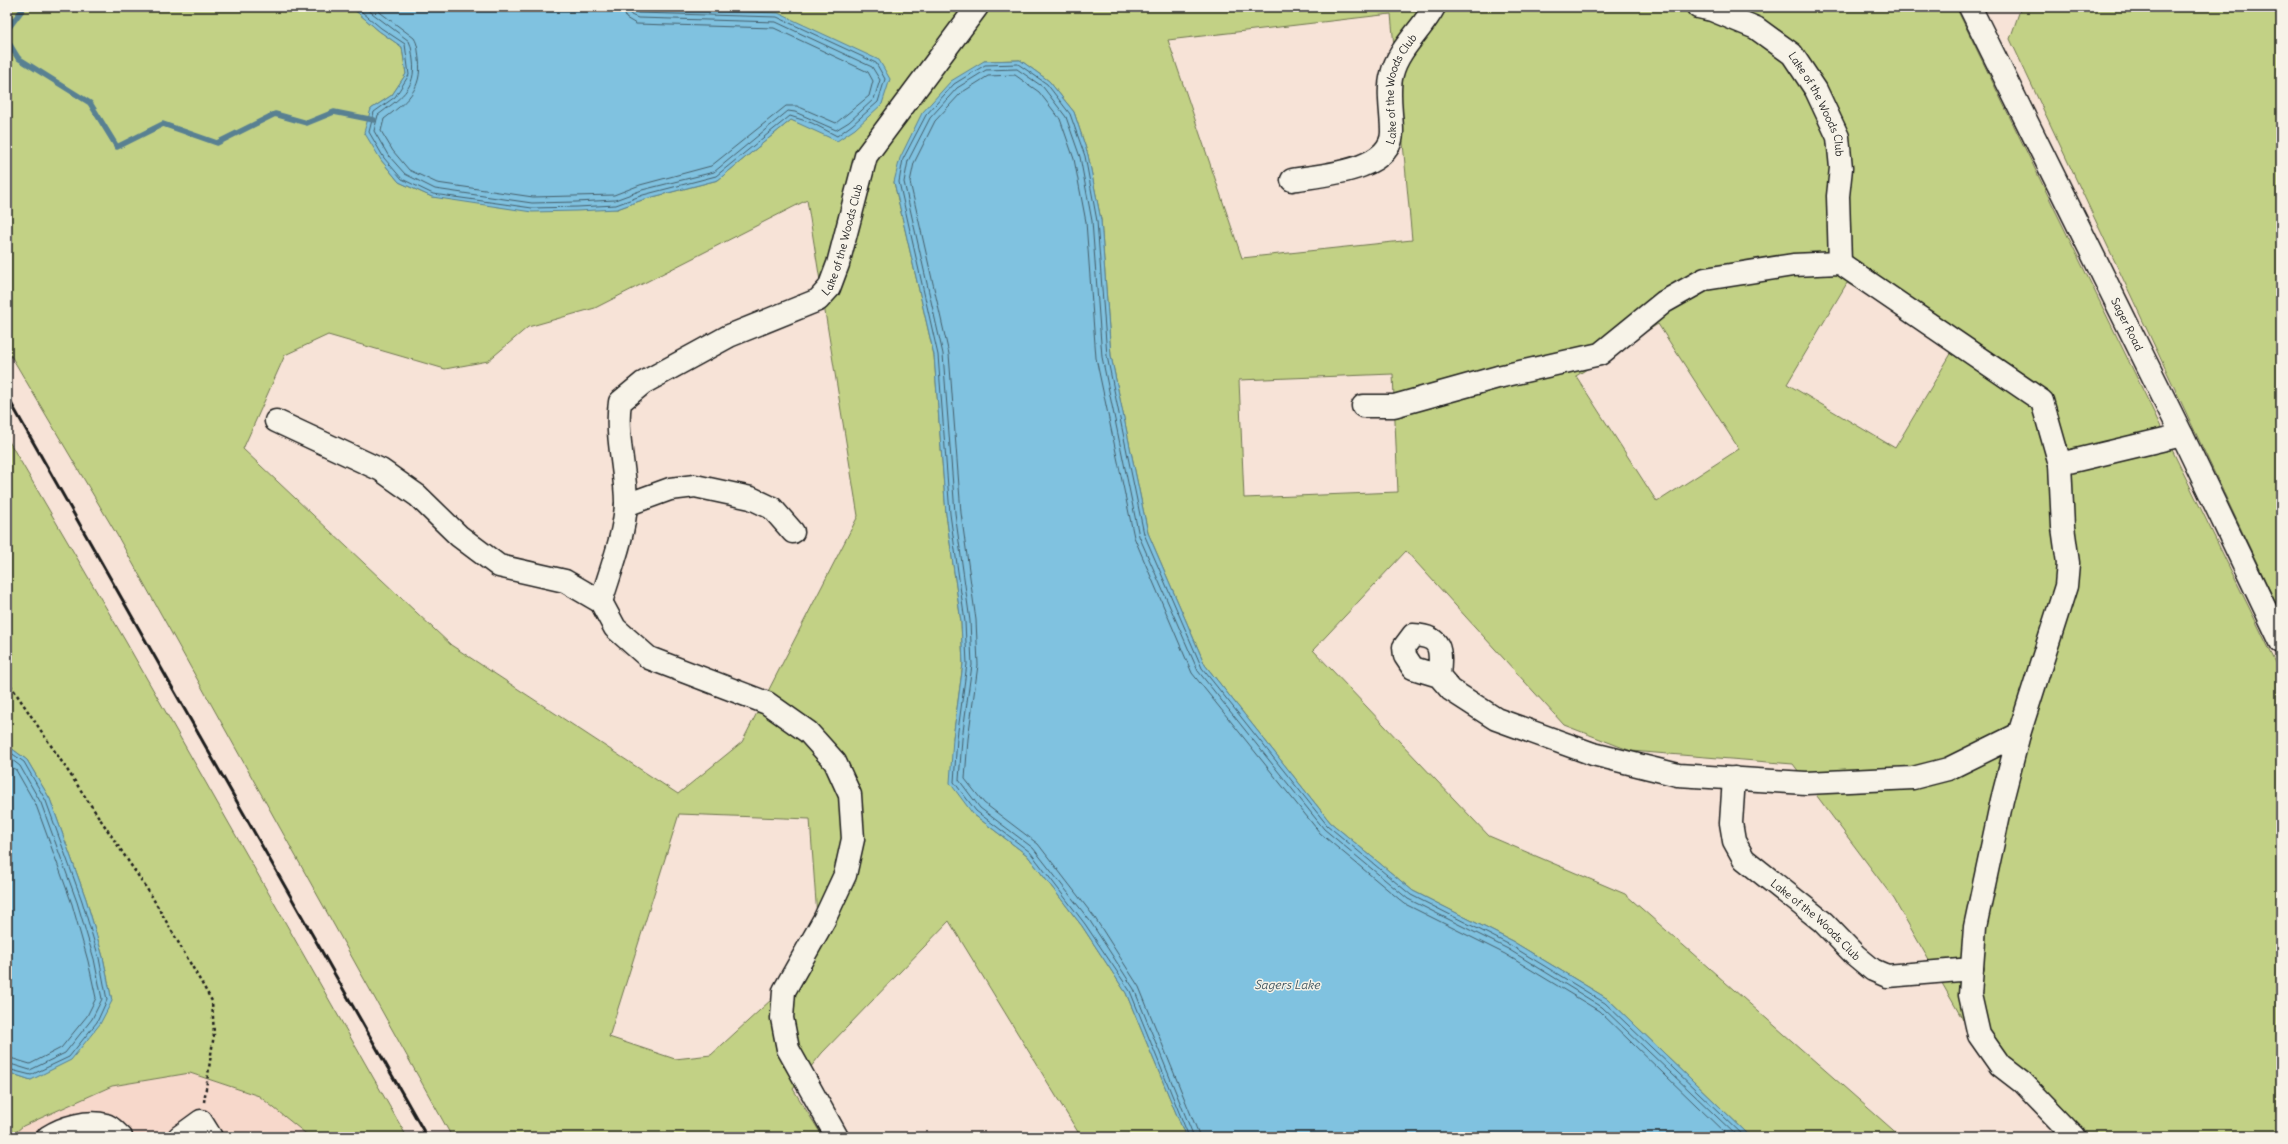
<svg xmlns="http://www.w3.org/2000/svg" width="2288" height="1144" font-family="Delius,sans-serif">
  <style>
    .built { fill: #f7d8cb }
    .green { fill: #c2d185; stroke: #6f7650; fill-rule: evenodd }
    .water { fill: #80c2e0; stroke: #588092 }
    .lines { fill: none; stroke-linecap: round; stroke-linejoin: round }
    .shore { stroke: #445e6a; stroke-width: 1 }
    .stream { stroke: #588092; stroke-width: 5.5 }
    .minor-casing { stroke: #1c1c1c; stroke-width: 25 }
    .path { stroke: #1c1c1c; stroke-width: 2.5; stroke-dasharray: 3 3; stroke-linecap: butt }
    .minor { stroke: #f7f3e8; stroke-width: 22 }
    .rail { stroke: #1c1c1c; stroke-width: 3 }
    .labels { text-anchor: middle; stroke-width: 3; stroke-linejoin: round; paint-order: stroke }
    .street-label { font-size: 11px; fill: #1c1c1c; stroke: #f7f3e8 }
    .water-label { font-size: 12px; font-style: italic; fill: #3f5661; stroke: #f7f3e8 }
  </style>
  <rect width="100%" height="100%" fill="#f7e3d7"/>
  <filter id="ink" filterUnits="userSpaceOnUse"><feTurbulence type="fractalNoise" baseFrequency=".025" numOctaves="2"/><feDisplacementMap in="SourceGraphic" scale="8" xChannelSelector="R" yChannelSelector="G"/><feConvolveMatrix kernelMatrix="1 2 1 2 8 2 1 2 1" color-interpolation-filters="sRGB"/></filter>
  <g filter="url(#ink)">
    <!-- built -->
    <path class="built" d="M 190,1073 L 259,1096 L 310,1137 L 10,1137 L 23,1126 L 113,1086 Z"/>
    <!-- green -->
    <g class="green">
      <path d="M 7,7 L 351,7 L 379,31 L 402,47 L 406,74 L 392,95 L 371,109 L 381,160 L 399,182 L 432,197 L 617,209 L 645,199 L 718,180 L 791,120 L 810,127 L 594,7 L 1956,7 L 2281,673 L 2281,1137 L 2083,1137 L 1963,1020 L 1894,899 L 1793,764 L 1631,751 L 1564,725 L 1406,551 L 1313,650 L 1489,836 L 1625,894 L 1901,1137 L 1751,1137 L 1608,999 L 1512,941 L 1413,891 L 1330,822 L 1205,665 L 1148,533 L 1111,356 L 1101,220 L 1088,155 L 1074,112 L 1049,81 L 1020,60 L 984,61 L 894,182 L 934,355 L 946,514 L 961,622 L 963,664 L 953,738 L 973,814 L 1027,855 L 1082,926 L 1126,993 L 1186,1137 L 1081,1137 L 949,921 L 822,1053 L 793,1089 L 823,1137 L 452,1137 L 117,535 L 7,349 ZM 1391,14 L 1412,240 L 1242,258 L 1168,40 ZM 807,200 L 858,516 L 742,742 L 678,794 L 451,645 L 243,449 L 285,355 L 328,335 L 445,369 L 488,361 L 528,327 L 595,308 ZM 1847,283 L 1955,347 L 1895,448 L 1787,384 ZM 1658,324 L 1739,449 L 1657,502 L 1576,376 ZM 1393,374 L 1398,492 L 1244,498 L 1239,380 ZM 679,814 L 810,819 L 817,917 L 772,999 L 711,1055 L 675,1059 L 609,1037 Z"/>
      <path d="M 2021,7 L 2281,7 L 2281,614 L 2010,39 Z"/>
      <path d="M 7,438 L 126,642 L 407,1137 L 310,1137 L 259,1096 L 190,1073 L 112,1086 L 23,1126 L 10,1137 L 7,1137 L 7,1072 L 31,1080 L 112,1001 L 103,957 L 86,899 L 50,799 L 27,760 L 7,745 Z"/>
    </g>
    <!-- water -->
    <g class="water">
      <path d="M 351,7 L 594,7 L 778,13 L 879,60 L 890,79 L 882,104 L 855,129 L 837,141 L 791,120 L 718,180 L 645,199 L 617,209 L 577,211 L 532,212 L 432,197 L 399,182 L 381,160 L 364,132 L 371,109 L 392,95 L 406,74 L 402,47 L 379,31 Z"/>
      <path d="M 1020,60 L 1049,81 L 1074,112 L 1088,155 L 1101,220 L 1111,356 L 1148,533 L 1205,665 L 1330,822 L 1413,891 L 1512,941 L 1608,999 L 1751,1137 L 1186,1137 L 1126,993 L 1082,926 L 1027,855 L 973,814 L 950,783 L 953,738 L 963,664 L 961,622 L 946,514 L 934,355 L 894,182 L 900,158 L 922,113 L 951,81 L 984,61 Z"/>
      <path d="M 7,745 L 27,760 L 50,799 L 86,899 L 103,957 L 112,1001 L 100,1024 L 71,1060 L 31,1080 L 7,1072 Z"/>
    </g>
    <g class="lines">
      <!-- shore -->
      <g class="shore">
        <path d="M 356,7 L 381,28 L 405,44 L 409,75 L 395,97 L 374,112 L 369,132 L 384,158 L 402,179 L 433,194 L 532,208 L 577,207 L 616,205 L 643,195 L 716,176 L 790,116 L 812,123 L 837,136 L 852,125 L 878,102 L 885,79 L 876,63 L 777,17 L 638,13 L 635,11 L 634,7"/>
        <path d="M 364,7 L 409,41 C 412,47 412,54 413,60 C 417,89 399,99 378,115 L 374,131 L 388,155 L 405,174 L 435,189 L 532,203 L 576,202 L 615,200 L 642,190 L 714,172 L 788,111 L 795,112 L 836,130 L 849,122 L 874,99 L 880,80 L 872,67 L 776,22 L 638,18 L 631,15 L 629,7"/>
        <path d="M 373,7 L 414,38 C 418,44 418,52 419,59 C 423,90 406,102 384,119 L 381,131 L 393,151 L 409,170 L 437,183 L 533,197 L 614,195 L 640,185 L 711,166 L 786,106 L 797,106 L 836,123 L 869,96 L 873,81 L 868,72 L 774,28 L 636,24 L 626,18 L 623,7"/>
        <path d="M 7,750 L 24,762 L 46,801 L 82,901 L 99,958 L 107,1000 L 97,1022 L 69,1057 L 31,1075 L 7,1069"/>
        <path d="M 7,756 L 20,766 L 41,803 L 77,902 L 94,959 L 102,999 L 92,1019 L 65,1053 L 30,1070 L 7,1063"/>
        <path d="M 7,764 L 16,770 L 36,805 L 72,904 L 88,961 L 96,998 L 87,1016 L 61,1048 L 30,1064 L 7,1057"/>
        <path d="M 1189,1137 L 1130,991 L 1085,924 L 1030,852 L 976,811 L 954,782 L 957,738 L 967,664 L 965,622 L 950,514 L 938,355 L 899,182 L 903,159 L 926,115 L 954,84 L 985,65 L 1018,64 L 1047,84 L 1070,114 L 1085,156 L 1097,221 L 1107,356 L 1144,534 L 1202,668 L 1327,825 L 1411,895 L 1510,945 L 1605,1003 L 1745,1137"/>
        <path d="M 1194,1137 L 1134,989 L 1090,921 L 1033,848 L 980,808 L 959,780 L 962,739 L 972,665 L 970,621 L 955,513 L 943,354 L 904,182 L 908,161 L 930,118 L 957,88 L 986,70 L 1017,69 L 1043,87 L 1066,117 L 1080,157 L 1092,221 L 1102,357 L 1139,536 L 1198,671 L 1324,829 L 1408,899 L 1508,949 L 1602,1007 L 1738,1137"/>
        <path d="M 1200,1137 L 1139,987 L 1095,918 L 1038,844 L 984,803 L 965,779 L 968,739 L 978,665 L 976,620 L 961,513 L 949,354 L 910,182 L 914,163 L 935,121 L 961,93 L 988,76 L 1015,75 L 1039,92 L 1060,119 L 1074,159 L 1086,222 L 1096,358 L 1134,537 L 1192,673 L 1320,833 L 1405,904 L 1505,954 L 1599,1011 L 1729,1137"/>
      </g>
      <!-- stream -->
      <g class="stream">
        <path d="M 7,30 L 22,10 L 22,7"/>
        <path d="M 7,40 L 18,58 L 90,103 L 117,147 L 163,124 L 217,143 L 275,114 L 307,123 L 334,112 L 374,120"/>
      </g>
      <!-- minor casing -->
      <g class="minor-casing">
        <g id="minor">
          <path id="s1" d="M 1698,7 L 1712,10 L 1756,28 L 1792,54 L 1816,90 L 1838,137 L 1841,168 L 1838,196 L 1840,263"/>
          <path id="s2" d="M 1970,7 L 2182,435 L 2281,642"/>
          <path id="s3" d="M 1292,180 C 1321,175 1392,171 1392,132 C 1392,113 1387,91 1392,74 C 1398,49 1422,30 1434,7"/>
          <path d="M 1363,406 L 1394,406 L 1498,377 L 1600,354 L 1664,302 L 1705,279 L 1793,265 L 1840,263 L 2042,401 L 2060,464 L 2182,435"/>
          <path d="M 276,421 L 381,470 L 418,496 L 459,536 L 499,566 L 565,581 L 601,602 L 615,628 L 649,658 L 767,703 L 808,732 L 835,762 L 850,795 L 853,839 L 845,875 L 824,920 L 784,991 L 782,1018 L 788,1049 L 837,1137"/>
          <path d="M 2060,464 L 2063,527 L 2068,563 L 2066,586 L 2019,734 L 2002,800 L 1975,927 L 1970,995 L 1979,1035 L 2000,1065 L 2022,1082 L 2075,1137"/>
          <path d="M 626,505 L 670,489 L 695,486 L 751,498 L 772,508 L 793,532"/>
          <path id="s4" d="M 601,602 C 610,572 625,534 626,503 C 626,470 615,436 620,402 L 643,383 L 729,336 L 818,300 L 829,288 L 838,264 L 866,156 L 977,7"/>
          <path d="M 1439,676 C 1441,651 1443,636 1413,635 L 1404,647 L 1405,656 L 1413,668 L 1439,676 L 1451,690 L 1496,719 L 1593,754 L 1678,775 L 1806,783 L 1913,778 L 1948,769 L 2019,734"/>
          <path id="s5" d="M 1734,778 L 1731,823 L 1734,841 L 1744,859 L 1823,922 L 1855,955 L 1873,970 L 1887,976 L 1972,969"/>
          <path d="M 48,1137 C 63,1127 88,1120 106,1125 C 111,1126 117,1134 121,1137"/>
          <path d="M 179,1137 L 201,1121 L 211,1137"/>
        </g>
      </g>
      <!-- path -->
      <path class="path" d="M 7,680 L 151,895 L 212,1001 L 214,1034 L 204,1102"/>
      <!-- minor -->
      <use href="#minor" class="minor"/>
      <!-- rail -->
      <path class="rail" d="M 7,396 L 427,1137"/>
    </g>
  </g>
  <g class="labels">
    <!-- street labels -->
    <g class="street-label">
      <text dy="4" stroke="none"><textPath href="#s3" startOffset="165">Lake of the Woods Club</textPath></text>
      <text dy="4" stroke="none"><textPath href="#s1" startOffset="163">Lake of the Woods Club</textPath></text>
      <text dy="4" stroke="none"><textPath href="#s4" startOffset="494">Lake of the Woods Club</textPath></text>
      <text dy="4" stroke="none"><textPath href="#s2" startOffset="354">Sager Road</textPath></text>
      <text dy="4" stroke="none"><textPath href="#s5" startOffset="178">Lake of the Woods Club</textPath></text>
    </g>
    <!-- water labels -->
    <g class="water-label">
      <text x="1287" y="989">Sagers Lake</text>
    </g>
  </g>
  <!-- margin -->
  <rect width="2288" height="1144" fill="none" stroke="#f7f3e8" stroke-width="24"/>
  <rect x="12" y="12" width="2264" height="1120" fill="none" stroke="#1c1c1c" stroke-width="1.5" filter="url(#ink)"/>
</svg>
